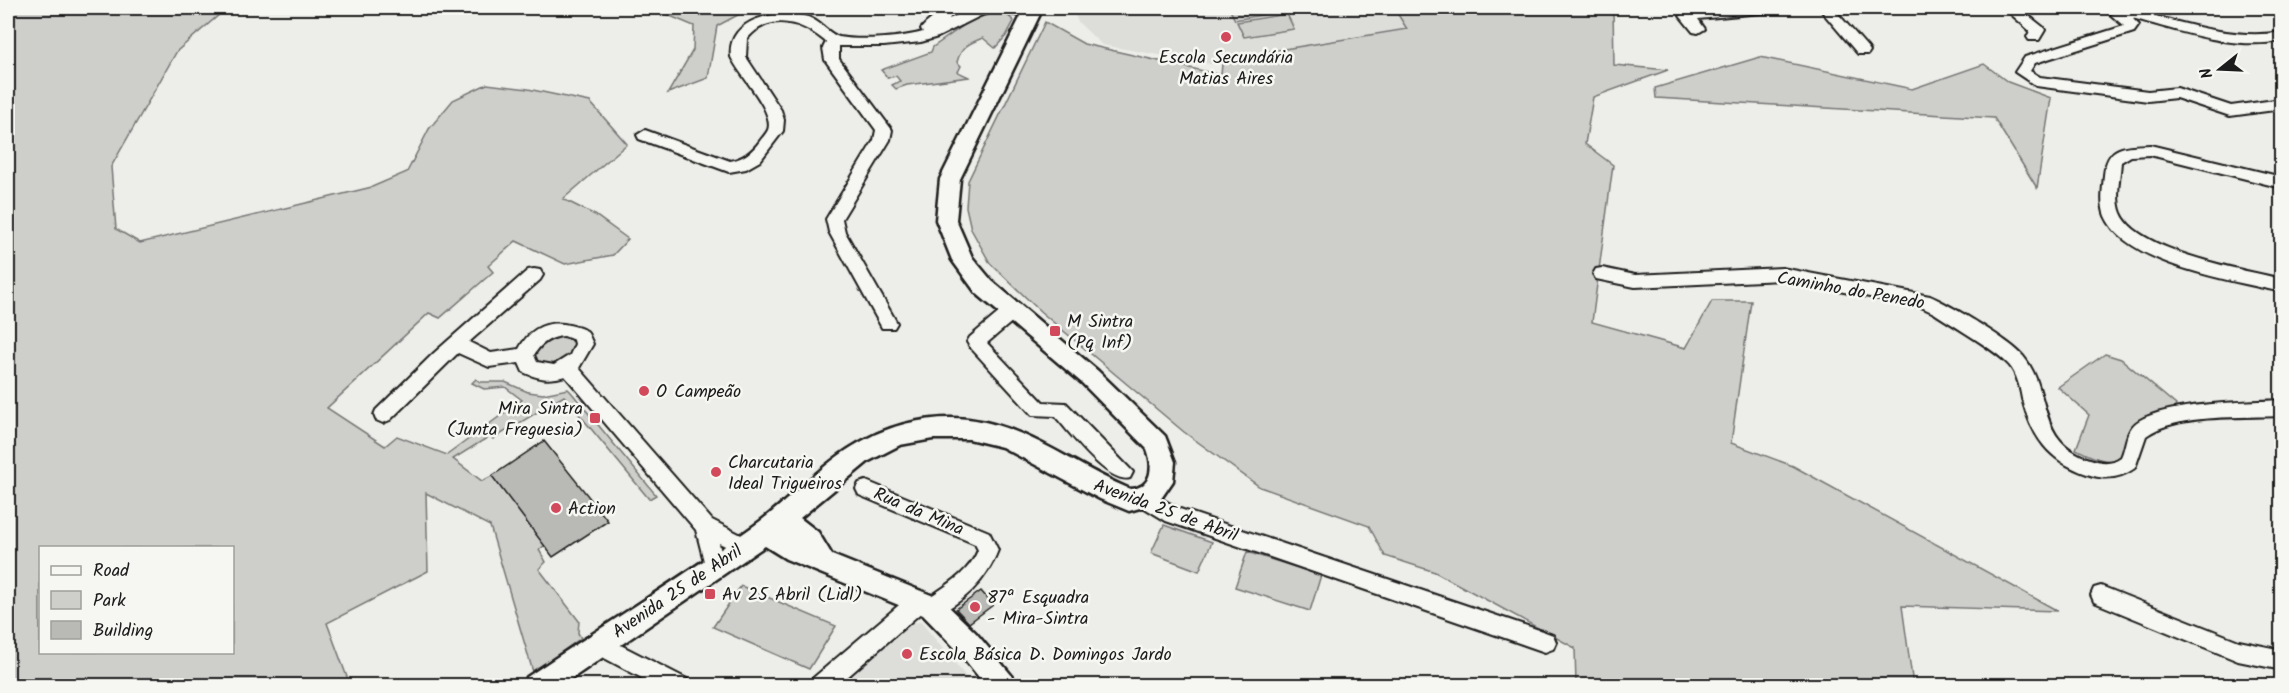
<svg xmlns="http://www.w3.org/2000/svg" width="2289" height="693" font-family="Kalam,sans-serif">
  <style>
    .built { fill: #ddddda }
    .green { fill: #cececb; stroke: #757574; stroke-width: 1.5; fill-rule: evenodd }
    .building { fill: #b9b9b6; stroke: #1c1c1c; stroke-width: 1.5 }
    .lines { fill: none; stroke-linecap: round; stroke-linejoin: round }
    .minor-casing { stroke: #1c1c1c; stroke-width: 4 }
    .tertiary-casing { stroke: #1c1c1c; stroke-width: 5 }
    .minor { fill: #f6f6f2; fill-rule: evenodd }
    .tertiary { fill: #f6f6f2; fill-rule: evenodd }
    .poi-dot { fill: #d1495b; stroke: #f6f6f2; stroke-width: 2 }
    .labels { text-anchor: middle; stroke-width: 5; stroke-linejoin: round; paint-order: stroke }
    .poi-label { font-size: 18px; fill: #1c1c1c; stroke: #f6f6f2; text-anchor: start }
    .street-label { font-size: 18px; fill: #1c1c1c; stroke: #f6f6f2 }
  </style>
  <rect width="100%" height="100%" fill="#edede9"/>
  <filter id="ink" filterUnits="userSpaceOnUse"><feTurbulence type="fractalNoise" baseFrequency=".0167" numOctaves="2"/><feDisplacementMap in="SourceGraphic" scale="12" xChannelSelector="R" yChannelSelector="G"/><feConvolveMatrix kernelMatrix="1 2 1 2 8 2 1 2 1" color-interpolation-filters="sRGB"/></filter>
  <g filter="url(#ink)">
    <!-- built -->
    <g class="built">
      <path d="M 1072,8 L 1394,8 L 1407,29 L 1266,52 L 1252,61 L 1210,64 L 1102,45 L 1078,22 Z"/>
      <path d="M 921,622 L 973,685 L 827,686 L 904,623 Z"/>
    </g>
    <!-- green -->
    <g class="green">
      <path d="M 8,8 L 227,8 L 177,51 L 111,167 L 116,229 L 140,243 L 372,187 L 407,172 L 429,129 L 453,100 L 487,84 L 528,89 L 590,102 L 627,144 L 563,199 L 595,215 L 628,239 L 613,255 L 565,264 L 516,241 L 488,266 L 493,272 L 440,318 L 429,313 L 327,408 L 385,446 L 397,436 L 447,455 L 522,400 L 505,387 L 484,389 L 472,383 L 476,379 L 480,382 L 505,382 L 528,392 L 543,394 L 568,389 L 571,392 L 656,495 L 649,499 L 564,396 L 493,439 L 490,436 L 453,459 L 482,481 L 492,476 L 545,545 L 539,550 L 546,562 L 539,569 L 579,621 L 578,633 L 581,638 L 533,672 L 490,526 L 426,493 L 428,571 L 327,623 L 350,685 L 8,685 ZM 40,548 L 232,548 L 232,652 L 40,652 Z"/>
      <path d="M 651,8 L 751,8 L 717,26 L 708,78 L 668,93 L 693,50 L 694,26 Z"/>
      <path d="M 1229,8 L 1281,8 L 1283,11 L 1235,20 Z"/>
      <path d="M 1394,8 L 1613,8 L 1614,65 L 1668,70 L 1593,97 L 1585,144 L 1613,165 L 1592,322 L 1686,348 L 1712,301 L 1751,301 L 1731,443 L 1793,466 L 2058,611 L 1902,606 L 1913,685 L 1576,685 L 1575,648 L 1435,572 L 1385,556 L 1369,526 L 1260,487 L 1184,432 L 1041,312 L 990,263 L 971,229 L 966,207 L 968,181 L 1045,22 L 1084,44 L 1221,75 L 1222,64 L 1252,61 L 1266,52 L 1407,29 Z"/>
      <path d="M 996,13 L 1007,15 L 1014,21 L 1006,36 L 995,48 L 983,38 C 969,43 961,47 957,62 L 961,66 L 958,72 L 969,77 L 907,85 L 896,89 L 892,85 L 900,81 L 896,76 L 888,78 L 881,70 L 931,52 L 933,47 L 973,19 Z"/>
      <path d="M 1287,14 L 1294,29 L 1244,37 L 1237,22 Z"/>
      <path d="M 1760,57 L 1912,89 L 1984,64 L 2008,82 L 2051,98 L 2037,188 L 1994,118 L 1656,98 L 1655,88 Z"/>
      <path d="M 564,335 L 576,344 L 573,355 L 555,366 L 537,362 L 534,354 L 545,340 Z"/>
      <path d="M 2105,354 L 2121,359 L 2176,405 L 2173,412 L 2132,428 L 2124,456 C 2108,466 2092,457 2076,449 L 2089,415 L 2058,387 Z"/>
      <path d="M 1164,525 L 1212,542 L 1199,571 L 1151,553 Z"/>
      <path d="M 1247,552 L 1321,575 L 1310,611 L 1235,587 Z"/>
      <path d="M 741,586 L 836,626 L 809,669 L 713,627 Z"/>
    </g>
    <!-- building -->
    <g class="building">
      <path d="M 544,441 L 608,521 L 553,557 L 492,476 Z"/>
      <path d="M 981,591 L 993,605 L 969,623 L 956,609 Z"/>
    </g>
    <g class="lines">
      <!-- minor casing -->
      <g class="minor-casing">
        <g id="minor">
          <path d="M 942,8 L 956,8 L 949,19 L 973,8 L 1035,8 L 1039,11 C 1031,19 1003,15 994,9 L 938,37 L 921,42 L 884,46 L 839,46 L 839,59 L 892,130 L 890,140 L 842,219 L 845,232 L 897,323 L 894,328 L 882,328 L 829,232 L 826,219 L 874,140 L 876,130 L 825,60 L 823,48 L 826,42 C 803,22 770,11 747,39 L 746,57 L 781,110 L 784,120 L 783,131 L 760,161 L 746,169 L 729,172 L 639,139 L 637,135 L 645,130 L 730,161 C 743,159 752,152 760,141 C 762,138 766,134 768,130 C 775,111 739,75 731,57 C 726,18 779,8 808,17 C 820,21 829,34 839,37 C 861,41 902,38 923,32 L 921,29 C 927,21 936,17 942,8 Z"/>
          <path d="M 1731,8 L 1778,8 L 1771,12 L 1698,19 L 1705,29 L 1698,33 L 1693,32 L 1680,16 L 1687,12 Z"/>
          <path d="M 1819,8 L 1833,8 L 1868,48 L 1870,51 L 1868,54 L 1858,54 Z"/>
          <path d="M 2004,8 L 2019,8 L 2043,27 L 2045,30 L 2039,40 L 2029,40 L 2027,37 L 2030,31 Z"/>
          <path d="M 2125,8 C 2175,20 2229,41 2282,32 L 2282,41 C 2231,50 2180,31 2132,18 L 2139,25 L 2134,32 L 2035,63 L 2030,71 L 2040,77 L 2148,91 L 2177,88 L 2231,106 L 2282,99 L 2282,109 L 2230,116 L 2176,98 L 2148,101 L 2036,86 L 2015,72 L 2025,57 L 2124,26 L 2111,15 Z"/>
          <path d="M 2150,145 L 2282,177 L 2282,188 L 2150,155 L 2131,156 L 2121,162 C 2120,178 2115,198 2121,213 C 2136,251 2244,270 2282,279 L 2282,292 C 2235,281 2126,265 2105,216 C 2100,203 2103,188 2104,175 C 2107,145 2124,146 2150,145 Z"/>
          <path d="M 1602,268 L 1635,275 L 1782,268 L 1930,296 C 1949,304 2011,341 2023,356 C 2053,392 2034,440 2090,459 C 2101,463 2112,464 2121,457 C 2126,447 2125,436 2132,427 C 2151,402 2251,402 2282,400 L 2282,416 C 2244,418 2177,413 2146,436 L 2135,468 C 2120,479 2104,480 2087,474 C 2049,461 2032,437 2022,399 C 2020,387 2017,374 2009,365 C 1995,349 1953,326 1934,313 L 1921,307 L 1782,280 L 1635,287 L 1596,279 L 1593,274 L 1596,269 Z"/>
          <path d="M 534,269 L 540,270 L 543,275 L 540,280 L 469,342 L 491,353 L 519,349 C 535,319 560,319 587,331 L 593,344 L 579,368 L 712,520 L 751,540 L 754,546 L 751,552 L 744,555 L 719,543 L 724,567 L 721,573 L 714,576 L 707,573 L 696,530 L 565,376 C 549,381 538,379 523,372 L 519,363 L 489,367 L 458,353 L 390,420 L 383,423 L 376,420 L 374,415 L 376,410 L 434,353 L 528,270 ZM 564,336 L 574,340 L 575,344 L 570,355 L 554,365 L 537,362 L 534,355 C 541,343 550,337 564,336 Z"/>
          <path d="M 1014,303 L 1020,305 L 1023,310 L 1020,315 L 987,343 L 1043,402 L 1066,403 L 1133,472 L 1130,478 C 1109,485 1069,432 1055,416 L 1032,415 L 970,347 L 967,342 L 970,337 L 1008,305 Z"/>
          <path d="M 866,481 L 989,532 L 998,550 C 987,580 962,605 932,616 L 923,611 L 837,686 L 809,686 L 812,679 L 912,594 L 919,592 L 928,598 C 947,585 969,573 978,550 L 975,544 L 859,495 L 856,489 L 859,483 Z"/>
          <path d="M 1145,490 L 1180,509 L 1545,632 L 1553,635 L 1556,642 L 1553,649 L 1545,652 L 1166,521 L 1138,504 L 1135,498 L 1138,492 Z"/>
          <path d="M 2101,586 L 2239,641 L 2282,650 L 2282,670 L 2238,661 L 2094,602 L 2091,595 L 2094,588 Z"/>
          <path d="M 599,634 L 687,679 L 690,686 L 657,686 L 591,651 L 588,644 L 591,637 Z"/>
        </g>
      </g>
      <!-- tertiary casing -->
      <g class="tertiary-casing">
        <path id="tertiary" d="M 1025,8 L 1043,8 L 960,179 L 956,220 L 972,257 L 992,281 L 1098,371 L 1165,436 L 1175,462 L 1173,481 L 1158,503 L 1129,511 L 1100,499 L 1002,447 L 969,439 L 933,439 L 900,445 L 869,461 L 800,518 L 818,532 L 832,555 L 941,599 L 976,633 L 1013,677 L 1016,686 L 986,686 L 958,651 L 923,615 L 786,559 L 765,546 L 561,686 L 524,686 L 527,677 C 603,626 681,578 755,525 C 793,498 824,460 866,439 C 896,423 934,415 968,419 C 1028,426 1076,467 1130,489 C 1152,488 1154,467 1147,449 L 1082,383 L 976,293 L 952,260 L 936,220 L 940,179 Z"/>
      </g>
      <!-- minor -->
      <use href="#minor" class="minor"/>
      <!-- tertiary -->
      <use href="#tertiary" class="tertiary"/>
    </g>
  </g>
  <!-- markers -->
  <g class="poi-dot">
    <circle cx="1226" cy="37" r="6"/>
    <rect x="1049" y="325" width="12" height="12" rx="3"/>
    <circle cx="644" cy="391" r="6"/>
    <rect x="589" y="412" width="12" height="12" rx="3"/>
    <circle cx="716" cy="472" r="6"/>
    <circle cx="556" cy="508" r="6"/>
    <rect x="704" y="588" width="12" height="12" rx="3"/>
    <circle cx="975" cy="607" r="6"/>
    <circle cx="907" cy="654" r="6"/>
  </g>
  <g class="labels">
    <!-- poi labels -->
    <g class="poi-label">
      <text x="1226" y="63" text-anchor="middle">Escola Secundária<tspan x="1226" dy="21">Matias Aires</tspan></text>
      <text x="1067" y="327">M Sintra<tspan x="1067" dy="21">(Pq Inf)</tspan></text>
      <text x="656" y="397">O Campeão</text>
      <text x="583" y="414" text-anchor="end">Mira Sintra<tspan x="583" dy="21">(Junta Freguesia)</tspan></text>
      <text x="728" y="468">Charcutaria<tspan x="728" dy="21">Ideal Trigueiros</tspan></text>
      <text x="568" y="514">Action</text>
      <text x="722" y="600">Av 25 Abril (Lidl)</text>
      <text x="987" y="603">87ª Esquadra<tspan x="987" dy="21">- Mira-Sintra</tspan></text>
      <text x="919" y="660">Escola Básica D. Domingos Jardo</text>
    </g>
    <!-- street labels -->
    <g class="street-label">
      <text transform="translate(1851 290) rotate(10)" y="6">Caminho do Penedo</text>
      <text transform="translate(1166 510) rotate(20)" y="6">Avenida 25 de Abril</text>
      <text transform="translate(919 511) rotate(23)" y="6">Rua da Mina</text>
      <text transform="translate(677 591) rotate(-34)" y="6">Avenida 25 de Abril</text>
    </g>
  </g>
  <!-- margin -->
  <rect width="2289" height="693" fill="none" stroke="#f6f6f2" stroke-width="30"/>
  <rect x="15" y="15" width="2259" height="663" fill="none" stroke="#1c1c1c" stroke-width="2" filter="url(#ink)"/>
  <!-- legend -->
  <rect x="39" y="546" width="195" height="108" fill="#f6f6f2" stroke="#9f9f9c" stroke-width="1.5"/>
  <rect x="51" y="566" width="30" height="9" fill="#f6f6f2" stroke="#9f9f9c" stroke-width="1.5"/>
  <text x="93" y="576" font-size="18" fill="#1c1c1c">Road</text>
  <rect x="51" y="591" width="30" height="18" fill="#cececb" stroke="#9f9f9c" stroke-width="1.5"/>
  <text x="93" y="606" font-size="18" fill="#1c1c1c">Park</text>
  <rect x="51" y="621" width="30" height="18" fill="#b9b9b6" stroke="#9f9f9c" stroke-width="1.5"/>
  <text x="93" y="636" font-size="18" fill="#1c1c1c">Building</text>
  <!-- north arrow -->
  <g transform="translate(2220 69) rotate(252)" stroke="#f6f6f2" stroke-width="4.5" paint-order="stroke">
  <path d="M0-4.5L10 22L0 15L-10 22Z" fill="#1c1c1c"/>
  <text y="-9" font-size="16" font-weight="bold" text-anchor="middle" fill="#1c1c1c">N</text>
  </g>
</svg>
